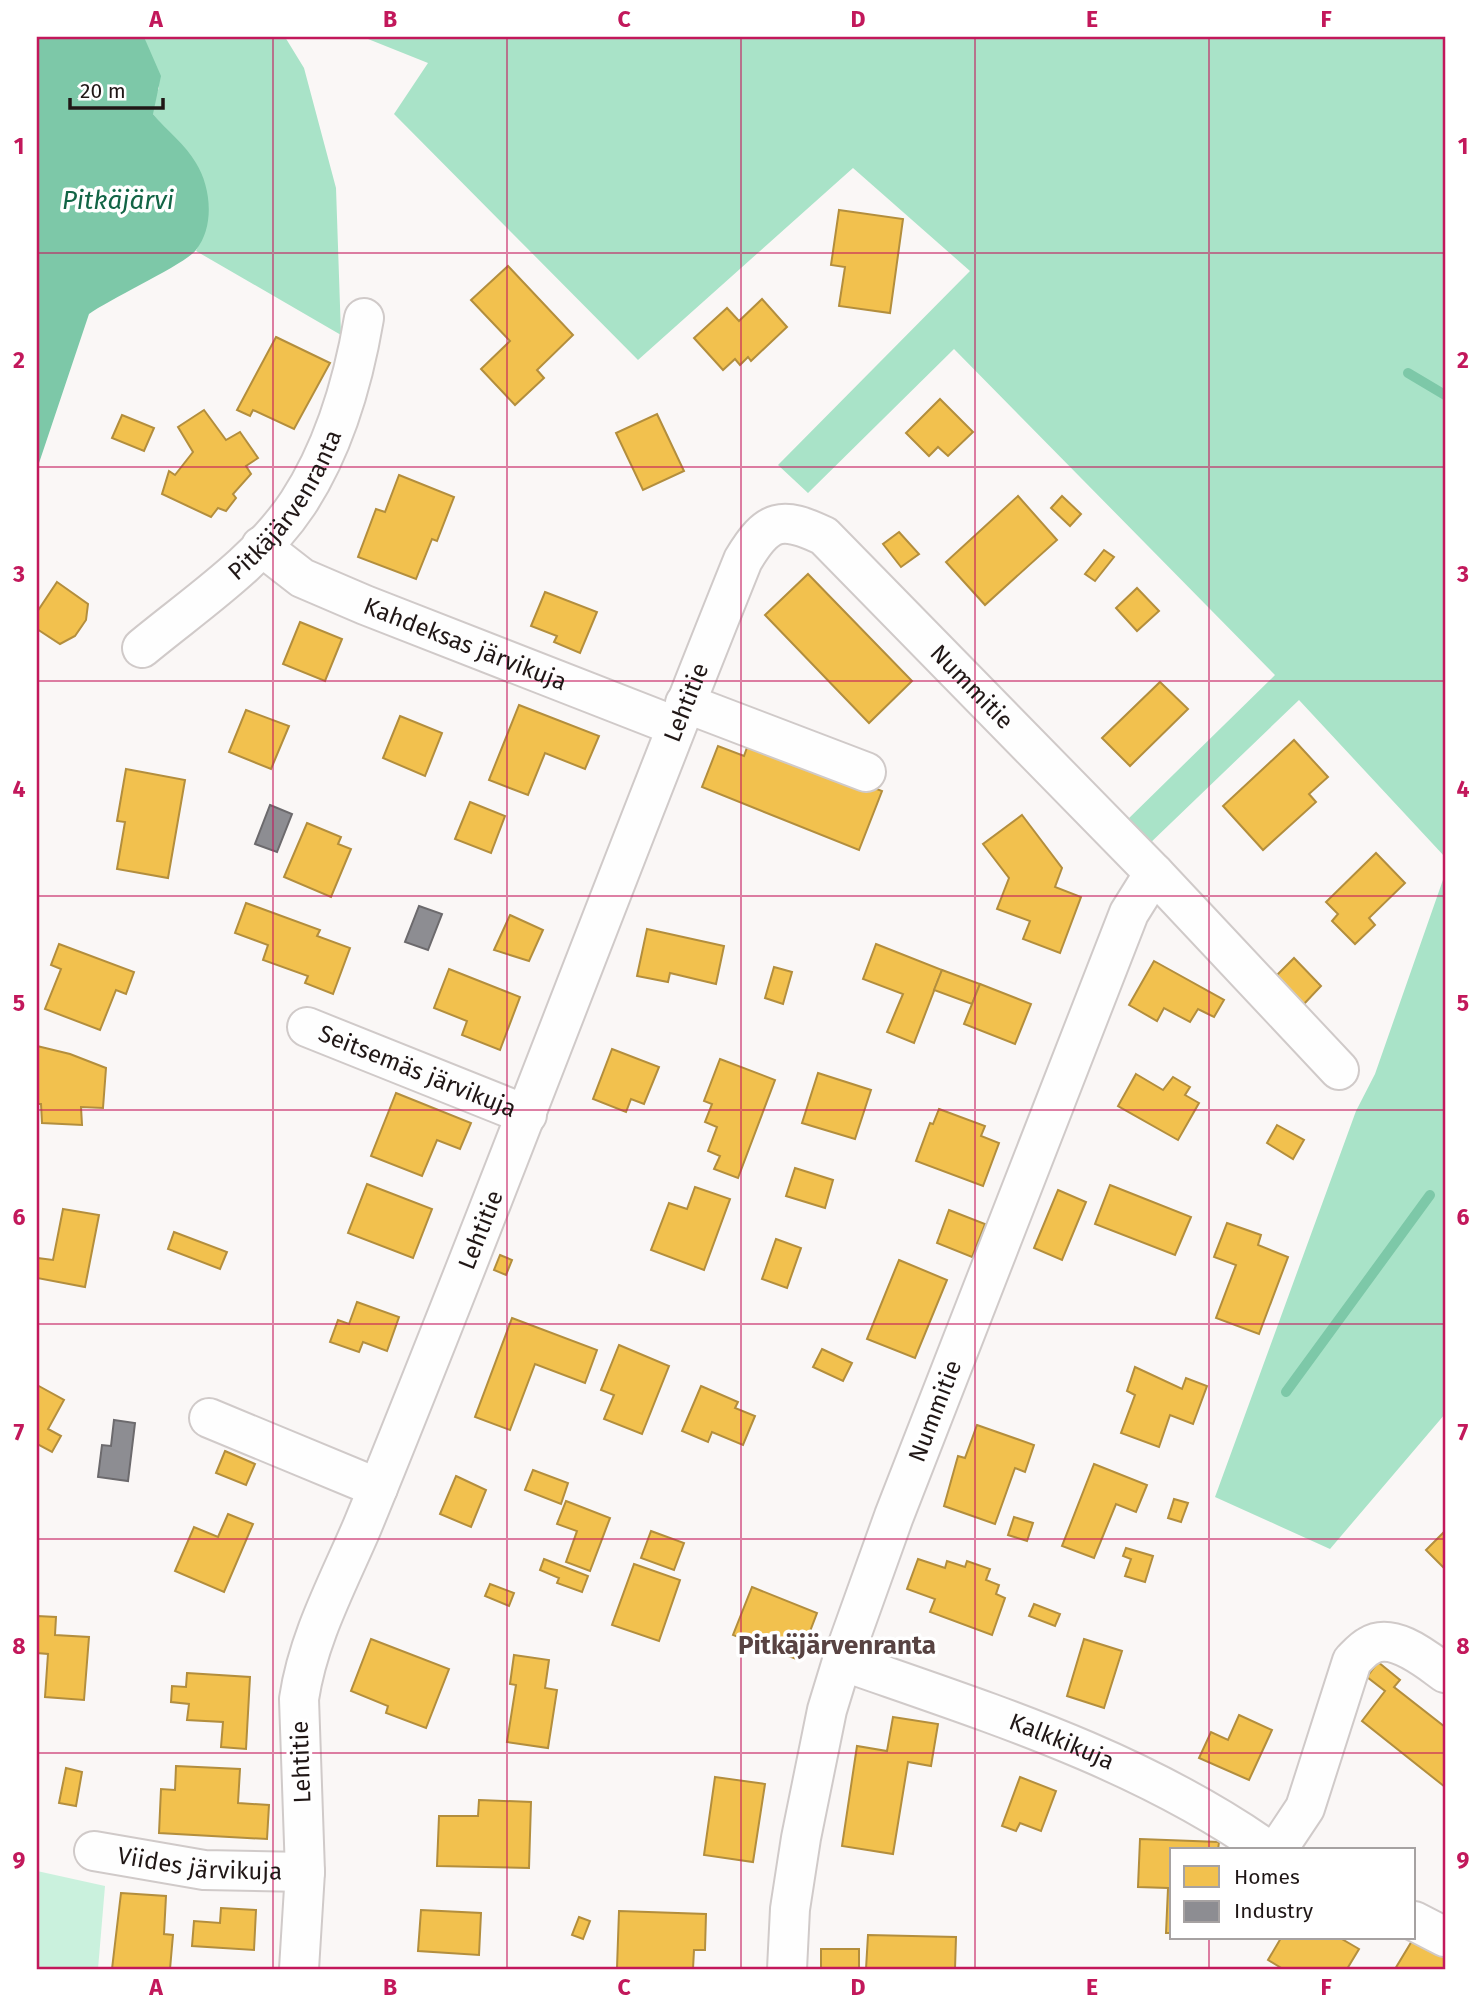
<svg xmlns="http://www.w3.org/2000/svg" width="1482" height="2006" font-family="'Fira Sans',sans-serif">
  <style>
    .green { fill: #caf1dd }
    .forest { fill: #a9e3c8 }
    .water { fill: #7dc8a8 }
    .homes { fill: #f2c14e; stroke: #b38e3d; stroke-width: 2 }
    .industry { fill: #8d8d92; stroke: #6c6a6d; stroke-width: 2 }
    .lines { fill: none; stroke-linecap: round; stroke-linejoin: round }
    .stream { stroke: #7dc8a8; stroke-width: 10 }
    .minor-casing { stroke: #d0cac9; stroke-width: 42 }
    .minor { stroke: #fefefe; stroke-width: 38 }
    .grid { fill: none; stroke: #c2185b; stroke-width: 2; stroke-opacity: 0.55 }
    .labels { text-anchor: middle; stroke-width: 7; stroke-linejoin: round; paint-order: stroke }
    .street-label { font-size: 24px; fill: #201716; stroke: #fff }
    .water-label { font-size: 26px; font-style: italic; fill: #126445; stroke: #fff }
    .neighbourhood-label { font-size: 26px; font-weight: bold; fill: #584342; stroke: #fff }
    .neatline { fill: none; stroke: #c2185b; stroke-width: 2.5 }
    .grid-label { font-size: 23px; text-anchor: middle; font-weight: bold; fill: #c2185b }
  </style>
  <rect width="100%" height="100%" fill="#faf7f6"/>
  <!-- green -->
  <path class="green" d="M 37,1871 L 105,1886 L 98,1969 L 37,1969 Z"/>
  <!-- forest -->
  <g class="forest">
    <path d="M 144,37 L 285,37 L 304,68 L 336,188 L 341,335 L 196,251 L 206,227 L 168,133 L 153,114 L 153,100 L 159,88 Z"/>
    <path d="M 363,37 L 1445,37 L 1445,857 L 1299,700 L 1146,847 L 1124,823 L 1275,675 L 954,349 L 808,493 L 778,465 L 970,271 L 853,168 L 638,360 L 394,114 L 428,63 Z"/>
    <path d="M 1445,874 L 1445,1414 L 1330,1549 L 1215,1497 L 1356,1111 L 1375,1074 Z"/>
  </g>
  <!-- water -->
  <path class="water" d="M 37,37 L 144,37 L 161,76 L 153,114 C 166,130 186,145 196,163 C 211,187 215,226 196,250 C 187,263 110,299 89,314 L 37,469 Z"/>
  <!-- homes -->
  <g class="homes">
    <path d="M 839,210 L 903,219 L 890,313 L 839,306 L 845,267 L 831,265 Z"/>
    <path d="M 508,266 L 573,335 L 537,370 L 544,378 L 515,405 L 481,369 L 510,341 L 471,300 Z"/>
    <path d="M 762,299 L 787,327 L 751,361 L 748,357 L 740,365 L 735,359 L 723,370 L 694,338 L 727,308 L 739,321 Z"/>
    <path d="M 276,337 L 330,363 L 294,429 L 253,410 L 250,416 L 237,410 Z"/>
    <path d="M 940,399 L 973,432 L 948,456 L 938,447 L 929,456 L 906,433 Z"/>
    <path d="M 204,410 L 226,440 L 240,432 L 258,458 L 246,466 L 251,474 L 233,494 L 236,498 L 226,511 L 218,508 L 211,517 L 162,494 L 169,471 L 175,475 L 193,452 L 178,427 Z"/>
    <path d="M 657,414 L 684,471 L 643,490 L 616,433 Z"/>
    <path d="M 122,415 L 154,428 L 144,451 L 112,438 Z"/>
    <path d="M 399,475 L 454,497 L 437,541 L 432,539 L 416,579 L 358,557 L 376,509 L 385,512 Z"/>
    <path d="M 1018,496 L 1057,540 L 985,605 L 946,562 Z"/>
    <path d="M 1062,496 L 1081,514 L 1070,526 L 1051,508 Z"/>
    <path d="M 899,532 L 919,554 L 901,567 L 883,544 Z"/>
    <path d="M 1104,550 L 1114,557 L 1095,581 L 1085,574 Z"/>
    <path d="M 808,574 L 912,681 L 869,723 L 765,615 Z"/>
    <path d="M 57,582 L 88,604 L 86,620 L 75,636 L 60,644 L 37,629 L 37,612 Z"/>
    <path d="M 1137,588 L 1159,611 L 1137,631 L 1116,608 Z"/>
    <path d="M 545,592 L 597,612 L 580,653 L 554,642 L 557,636 L 531,626 Z"/>
    <path d="M 300,622 L 342,639 L 325,681 L 283,664 Z"/>
    <path d="M 1160,682 L 1188,709 L 1130,766 L 1102,738 Z"/>
    <path d="M 519,705 L 599,736 L 585,769 L 545,753 L 528,795 L 489,780 Z"/>
    <path d="M 246,710 L 289,726 L 271,769 L 229,752 Z"/>
    <path d="M 400,716 L 442,733 L 425,776 L 383,758 Z"/>
    <path d="M 750,739 L 882,791 L 859,850 L 702,787 L 718,746 L 744,756 Z"/>
    <path d="M 1294,740 L 1328,777 L 1309,794 L 1316,802 L 1263,850 L 1223,806 Z"/>
    <path d="M 126,769 L 185,780 L 168,878 L 117,869 L 125,822 L 117,821 Z"/>
    <path d="M 470,802 L 505,816 L 491,853 L 455,839 Z"/>
    <path d="M 1022,815 L 1062,868 L 1055,887 L 1081,897 L 1060,953 L 1023,939 L 1030,921 L 997,909 L 1009,878 L 983,844 Z"/>
    <path d="M 307,823 L 341,837 L 338,844 L 351,849 L 331,897 L 284,877 Z"/>
    <path d="M 1376,853 L 1405,883 L 1369,918 L 1375,925 L 1355,944 L 1332,921 L 1338,914 L 1326,902 Z"/>
    <path d="M 246,903 L 320,930 L 317,936 L 350,948 L 333,994 L 305,983 L 308,976 L 263,960 L 268,945 L 235,933 Z"/>
    <path d="M 510,915 L 543,930 L 529,961 L 494,950 Z"/>
    <path d="M 647,929 L 724,946 L 716,984 L 670,973 L 668,982 L 637,976 Z"/>
    <path d="M 59,944 L 134,972 L 126,994 L 116,990 L 100,1030 L 45,1009 L 61,969 L 51,965 Z"/>
    <path d="M 876,944 L 942,970 L 914,1043 L 887,1032 L 903,994 L 863,979 Z"/>
    <path d="M 1294,958 L 1321,986 L 1303,1005 L 1275,977 Z"/>
    <path d="M 1154,961 L 1224,1000 L 1214,1017 L 1198,1009 L 1190,1022 L 1164,1008 L 1157,1021 L 1129,1005 Z"/>
    <path d="M 774,967 L 792,972 L 783,1004 L 765,998 Z"/>
    <path d="M 449,969 L 520,997 L 500,1050 L 462,1035 L 467,1021 L 434,1008 Z"/>
    <path d="M 942,970 L 980,984 L 972,1004 L 934,990 Z"/>
    <path d="M 980,984 L 1031,1004 L 1015,1044 L 964,1024 Z"/>
    <path d="M 37,1046 L 70,1054 L 106,1068 L 103,1108 L 81,1107 L 82,1125 L 42,1123 L 41,1104 L 37,1104 Z"/>
    <path d="M 612,1049 L 659,1067 L 644,1104 L 631,1099 L 626,1112 L 593,1099 Z"/>
    <path d="M 720,1059 L 775,1080 L 738,1178 L 714,1169 L 720,1156 L 708,1151 L 717,1127 L 705,1122 L 712,1104 L 704,1101 Z"/>
    <path d="M 818,1073 L 871,1090 L 855,1139 L 802,1123 Z"/>
    <path d="M 1136,1074 L 1163,1090 L 1173,1077 L 1190,1087 L 1185,1095 L 1199,1103 L 1178,1140 L 1118,1106 Z"/>
    <path d="M 396,1093 L 471,1123 L 460,1149 L 437,1140 L 422,1176 L 371,1156 Z"/>
    <path d="M 939,1109 L 985,1126 L 981,1136 L 999,1143 L 983,1186 L 916,1161 L 930,1123 L 933,1124 Z"/>
    <path d="M 1277,1125 L 1304,1140 L 1293,1159 L 1267,1143 Z"/>
    <path d="M 795,1168 L 833,1180 L 825,1208 L 786,1196 Z"/>
    <path d="M 367,1184 L 432,1209 L 413,1258 L 348,1233 Z"/>
    <path d="M 1110,1185 L 1191,1217 L 1175,1255 L 1095,1224 Z"/>
    <path d="M 695,1187 L 730,1199 L 704,1270 L 651,1250 L 669,1203 L 687,1209 Z"/>
    <path d="M 1058,1190 L 1086,1202 L 1062,1260 L 1034,1248 Z"/>
    <path d="M 63,1209 L 99,1215 L 85,1287 L 37,1278 L 37,1258 L 53,1260 Z"/>
    <path d="M 949,1210 L 985,1224 L 972,1257 L 937,1243 Z"/>
    <path d="M 1227,1223 L 1261,1235 L 1258,1245 L 1288,1257 L 1259,1334 L 1216,1318 L 1236,1265 L 1214,1257 Z"/>
    <path d="M 174,1232 L 227,1252 L 220,1269 L 168,1249 Z"/>
    <path d="M 776,1239 L 801,1248 L 787,1288 L 762,1279 Z"/>
    <path d="M 500,1255 L 512,1260 L 506,1275 L 494,1270 Z"/>
    <path d="M 899,1260 L 947,1280 L 915,1358 L 867,1339 Z"/>
    <path d="M 357,1302 L 399,1317 L 387,1351 L 363,1342 L 359,1352 L 330,1342 L 338,1320 L 349,1324 Z"/>
    <path d="M 512,1318 L 597,1350 L 585,1383 L 535,1364 L 510,1430 L 475,1417 Z"/>
    <path d="M 619,1345 L 669,1366 L 642,1434 L 604,1419 L 614,1395 L 601,1390 Z"/>
    <path d="M 822,1349 L 852,1363 L 843,1381 L 813,1367 Z"/>
    <path d="M 1135,1367 L 1182,1389 L 1186,1378 L 1207,1386 L 1193,1424 L 1170,1415 L 1159,1447 L 1121,1433 L 1135,1395 L 1127,1391 Z"/>
    <path d="M 37,1385 L 64,1400 L 48,1429 L 61,1436 L 52,1452 L 37,1444 Z"/>
    <path d="M 701,1386 L 738,1402 L 735,1408 L 755,1416 L 743,1445 L 712,1432 L 708,1442 L 682,1431 Z"/>
    <path d="M 977,1425 L 1034,1445 L 1025,1472 L 1015,1468 L 995,1524 L 944,1506 L 958,1456 L 965,1458 Z"/>
    <path d="M 225,1451 L 255,1464 L 246,1485 L 216,1473 Z"/>
    <path d="M 1094,1464 L 1147,1485 L 1136,1512 L 1116,1504 L 1094,1558 L 1062,1546 Z"/>
    <path d="M 533,1470 L 568,1483 L 561,1504 L 525,1490 Z"/>
    <path d="M 456,1476 L 486,1490 L 471,1527 L 440,1514 Z"/>
    <path d="M 1174,1499 L 1188,1503 L 1181,1522 L 1168,1518 Z"/>
    <path d="M 566,1501 L 610,1518 L 590,1571 L 566,1562 L 577,1531 L 557,1524 Z"/>
    <path d="M 228,1514 L 253,1524 L 224,1592 L 175,1571 L 194,1527 L 218,1537 Z"/>
    <path d="M 1014,1517 L 1033,1523 L 1027,1541 L 1008,1535 Z"/>
    <path d="M 651,1531 L 684,1543 L 674,1570 L 641,1558 Z"/>
    <path d="M 1445,1531 L 1445,1569 L 1426,1550 Z"/>
    <path d="M 1126,1548 L 1153,1556 L 1145,1582 L 1125,1576 L 1131,1559 L 1123,1556 Z"/>
    <path d="M 544,1559 L 588,1576 L 582,1592 L 557,1583 L 559,1578 L 540,1570 Z"/>
    <path d="M 918,1559 L 945,1568 L 947,1561 L 965,1567 L 967,1561 L 990,1569 L 986,1580 L 999,1585 L 996,1594 L 1005,1598 L 992,1635 L 930,1612 L 935,1599 L 907,1589 Z"/>
    <path d="M 634,1564 L 680,1580 L 659,1641 L 612,1625 Z"/>
    <path d="M 490,1584 L 514,1593 L 509,1606 L 485,1596 Z"/>
    <path d="M 752,1587 L 817,1613 L 799,1660 L 733,1635 Z"/>
    <path d="M 1034,1604 L 1060,1614 L 1055,1626 L 1029,1616 Z"/>
    <path d="M 37,1616 L 56,1617 L 55,1635 L 89,1637 L 84,1700 L 45,1697 L 48,1654 L 37,1653 Z"/>
    <path d="M 371,1639 L 449,1669 L 426,1728 L 386,1713 L 388,1706 L 351,1691 Z"/>
    <path d="M 1084,1639 L 1122,1651 L 1104,1708 L 1067,1696 Z"/>
    <path d="M 514,1655 L 549,1660 L 545,1688 L 557,1690 L 548,1748 L 507,1742 L 516,1685 L 510,1684 Z"/>
    <path d="M 1378,1662 L 1400,1680 L 1394,1687 L 1445,1727 L 1445,1787 L 1362,1721 L 1385,1691 L 1367,1677 Z"/>
    <path d="M 187,1673 L 250,1677 L 246,1749 L 221,1747 L 223,1722 L 187,1720 L 189,1704 L 171,1702 L 172,1686 L 186,1687 Z"/>
    <path d="M 1239,1715 L 1272,1730 L 1249,1780 L 1199,1758 L 1211,1732 L 1228,1740 Z"/>
    <path d="M 893,1717 L 938,1724 L 931,1766 L 908,1762 L 893,1854 L 842,1846 L 857,1746 L 887,1751 Z"/>
    <path d="M 176,1766 L 240,1769 L 238,1803 L 269,1805 L 267,1839 L 159,1833 L 161,1789 L 175,1790 Z"/>
    <path d="M 66,1768 L 82,1772 L 76,1806 L 59,1803 Z"/>
    <path d="M 715,1777 L 765,1784 L 753,1862 L 704,1855 Z"/>
    <path d="M 1020,1777 L 1056,1791 L 1041,1831 L 1020,1823 L 1016,1831 L 1002,1826 Z"/>
    <path d="M 479,1800 L 531,1802 L 529,1868 L 437,1866 L 439,1816 L 478,1816 Z"/>
    <path d="M 1140,1839 L 1219,1842 L 1218,1850 L 1172,1850 L 1172,1933 L 1166,1933 L 1168,1888 L 1138,1887 Z"/>
    <path d="M 121,1893 L 166,1896 L 164,1934 L 173,1935 L 170,1969 L 112,1969 Z"/>
    <path d="M 221,1908 L 256,1910 L 254,1950 L 192,1946 L 194,1921 L 220,1923 Z"/>
    <path d="M 421,1910 L 481,1913 L 479,1955 L 418,1951 Z"/>
    <path d="M 619,1911 L 706,1914 L 705,1950 L 694,1950 L 693,1969 L 617,1968 Z"/>
    <path d="M 579,1917 L 590,1921 L 583,1939 L 572,1935 Z"/>
    <path d="M 868,1935 L 956,1937 L 955,1969 L 866,1969 Z"/>
    <path d="M 1415,1936 L 1445,1955 L 1445,1969 L 1395,1969 Z"/>
    <path d="M 1281,1938 L 1340,1938 L 1359,1949 L 1347,1969 L 1283,1969 L 1268,1960 Z"/>
    <rect x="821" y="1949" width="38" height="20"/>
  </g>
  <!-- industry -->
  <g class="industry">
    <path d="M 270,805 L 292,814 L 277,852 L 255,844 Z"/>
    <path d="M 419,906 L 442,914 L 428,950 L 405,942 Z"/>
    <path d="M 114,1420 L 135,1423 L 128,1481 L 98,1477 L 102,1445 L 111,1446 Z"/>
  </g>
  <g class="lines">
    <!-- stream -->
    <g class="stream">
      <path d="M 1408,373 L 1445,395"/>
      <path d="M 1286,1392 L 1430,1195"/>
    </g>
    <!-- minor casing -->
    <g class="minor-casing">
      <g id="minor">
        <path id="s1" d="M 261,546 L 302,578 L 365,605 L 675,726"/>
        <path id="s2" d="M 142,648 C 195,604 259,562 298,503 C 334,448 353,383 364,318"/>
        <path d="M 685,703 L 866,772"/>
        <path d="M 1154,873 L 1339,1070"/>
        <path id="s3" d="M 307,1027 L 527,1115"/>
        <path d="M 209,1418 L 378,1488"/>
        <path id="s4" d="M 842,1661 C 990,1713 1139,1759 1268,1850"/>
        <path d="M 1277,1850 L 1305,1808 L 1352,1661 C 1357,1656 1363,1649 1369,1646 C 1393,1631 1427,1660 1445,1673"/>
        <path id="s5" d="M 94,1851 L 204,1870 L 305,1872"/>
        <path d="M 1414,1921 L 1445,1937"/>
        <path id="s6" d="M 299,1969 L 305,1872 L 299,1699 C 308,1638 338,1583 362,1527 C 388,1464 413,1401 438,1338 C 541,1079 639,818 743,560 C 768,518 782,516 824,536 L 1154,873 L 1129,913 L 894,1516 L 842,1661 L 827,1710 L 801,1838 L 790,1909 L 787,1969"/>
      </g>
    </g>
    <!-- minor -->
    <use href="#minor" class="minor"/>
  </g>
  <!-- grid -->
  <path class="grid" d="M 273,37 L 273,1969M 507,37 L 507,1969M 741,37 L 741,1969M 975,37 L 975,1969M 1209,37 L 1209,1850M 37,253 L 1445,253M 37,467 L 1445,467M 37,681 L 1445,681M 37,896 L 1445,896M 37,1110 L 1445,1110M 37,1324 L 1445,1324M 37,1539 L 1445,1539M 37,1753 L 1445,1753M 1209,1938 L 1209,1969"/>
  <g class="labels">
    <!-- street labels -->
    <g class="street-label">
      <text dy="8" stroke="none"><textPath href="#s2" startOffset="205">Pitkäjärvenranta</textPath></text>
      <text dy="8" stroke="none"><textPath href="#s1" startOffset="228">Kahdeksas järvikuja</textPath></text>
      <text dy="8" stroke="none"><textPath href="#s6" startOffset="1804">Nummitie</textPath></text>
      <text dy="8" stroke="none"><textPath href="#s6" startOffset="1340">Lehtitie</textPath></text>
      <text dy="8" stroke="none"><textPath href="#s3" startOffset="119">Seitsemäs järvikuja</textPath></text>
      <text dy="8" stroke="none"><textPath href="#s6" startOffset="774">Lehtitie</textPath></text>
      <text transform="translate(935 1411) rotate(-69)" y="8">Nummitie</text>
      <text dy="8" stroke="none"><textPath href="#s4" startOffset="234">Kalkkikuja</textPath></text>
      <text transform="translate(301 1762) rotate(-92)" y="8">Lehtitie</text>
      <text dy="8" stroke="none"><textPath href="#s5" startOffset="107">Viides järvikuja</textPath></text>
    </g>
    <!-- water labels -->
    <g class="water-label">
      <text x="118" y="209">Pitkäjärvi</text>
    </g>
    <!-- neighbourhood labels -->
    <g class="neighbourhood-label">
      <text x="837" y="1654">Pitkäjärvenranta</text>
    </g>
  </g>
  <!-- border -->
  <rect width="1482" height="2006" fill="none" stroke="#ffffff" stroke-width="77"/>
  <!-- legend -->
  <rect x="1170" y="1848" width="245" height="91" fill="#ffffff" stroke="#a6a2a2" stroke-width="2"/>
  <rect x="1184" y="1866" width="35" height="21" fill="#f2c14e" stroke="#a6a2a2" stroke-width="2"/>
  <text x="1234" y="1884" font-size="21" fill="#201716">Homes</text>
  <rect x="1184" y="1901" width="35" height="21" fill="#8d8d92" stroke="#a6a2a2" stroke-width="2"/>
  <text x="1234" y="1918" font-size="21" fill="#201716">Industry</text>
  <!-- scale -->
  <path d="M70 98v10h93v-10" fill="none" stroke="#201716" stroke-width="3.5"/>
  <text x="80" y="98" font-size="21" fill="#201716" stroke="#ffffff" stroke-width="5" paint-order="stroke">20 m</text>
  <rect x="38" y="38" width="1406" height="1930" class="neatline"/>
  <g class="grid-label">
    <text x="156" y="27">A</text>
    <text x="390" y="27">B</text>
    <text x="624" y="27">C</text>
    <text x="858" y="27">D</text>
    <text x="1092" y="27">E</text>
    <text x="1326" y="27">F</text>
    <text x="19" y="154">1</text>
    <text x="1463" y="154">1</text>
    <text x="19" y="368">2</text>
    <text x="1463" y="368">2</text>
    <text x="19" y="582">3</text>
    <text x="1463" y="582">3</text>
    <text x="19" y="797">4</text>
    <text x="1463" y="797">4</text>
    <text x="19" y="1011">5</text>
    <text x="1463" y="1011">5</text>
    <text x="19" y="1225">6</text>
    <text x="1463" y="1225">6</text>
    <text x="19" y="1440">7</text>
    <text x="1463" y="1440">7</text>
    <text x="19" y="1654">8</text>
    <text x="1463" y="1654">8</text>
    <text x="19" y="1868">9</text>
    <text x="1463" y="1868">9</text>
    <text x="156" y="1995">A</text>
    <text x="390" y="1995">B</text>
    <text x="624" y="1995">C</text>
    <text x="858" y="1995">D</text>
    <text x="1092" y="1995">E</text>
    <text x="1326" y="1995">F</text>
  </g>
</svg>
